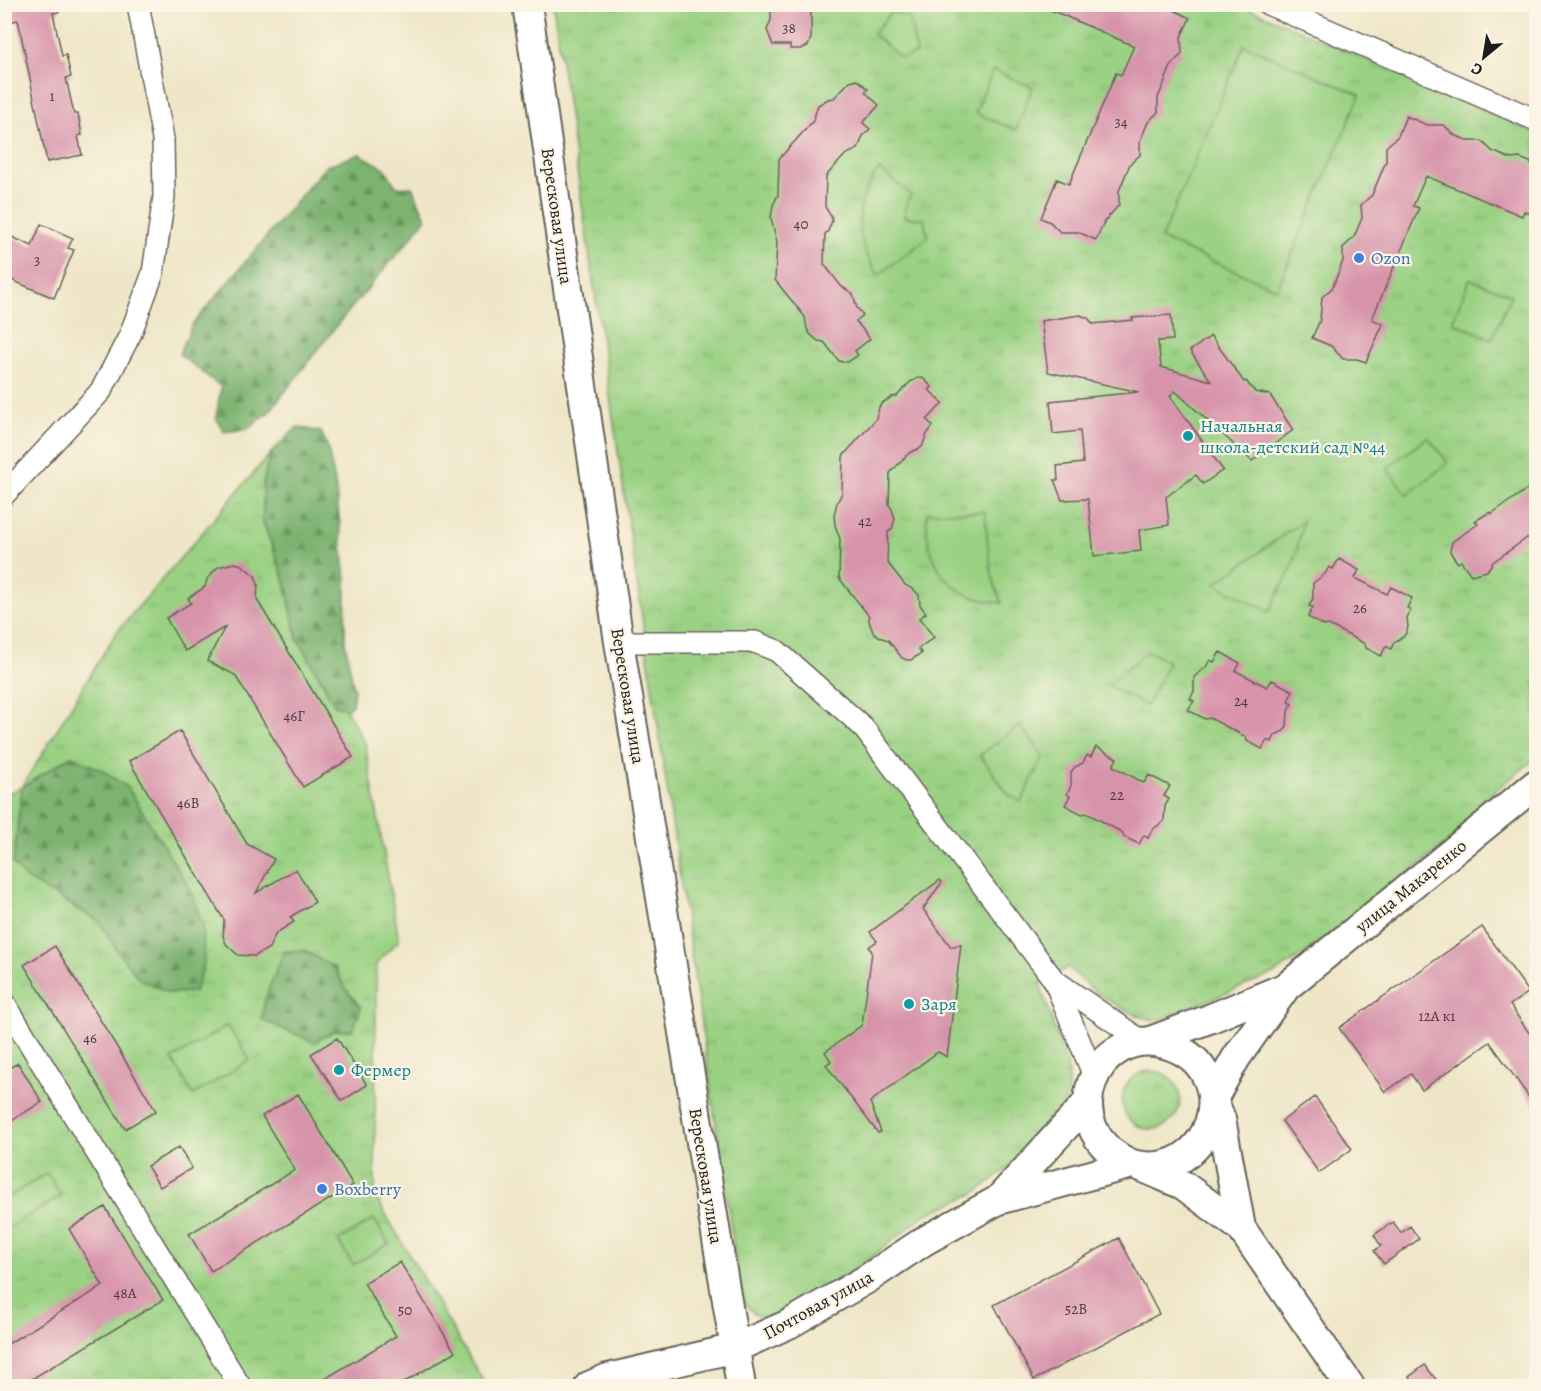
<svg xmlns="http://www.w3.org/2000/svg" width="1541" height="1391" font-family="Alegreya,serif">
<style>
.grass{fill:url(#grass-tufts);stroke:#5b7650;stroke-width:1.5}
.forest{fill:url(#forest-firs);stroke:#4c6846;stroke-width:1.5}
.park{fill:#9ad183;stroke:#5b7650;stroke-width:1.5}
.building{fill:#d793aa}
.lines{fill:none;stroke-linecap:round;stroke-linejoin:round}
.street-casing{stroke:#666358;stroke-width:24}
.secondary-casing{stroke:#666358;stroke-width:32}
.street{stroke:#fff;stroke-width:21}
.secondary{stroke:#fff;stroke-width:28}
.shop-dot{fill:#3f7fe0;stroke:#fcf5e5;stroke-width:2}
.culture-dot{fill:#0f9aa8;stroke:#fcf5e5;stroke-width:2}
.labels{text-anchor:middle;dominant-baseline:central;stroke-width:4.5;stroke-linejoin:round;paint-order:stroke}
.number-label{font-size:15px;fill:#4b3a40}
.street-label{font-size:18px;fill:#1c1c1c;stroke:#fcf5e5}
.shop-label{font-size:18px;fill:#366cbe;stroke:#fcf5e5;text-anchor:start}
.culture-label{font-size:18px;fill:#0d838f;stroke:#fcf5e5;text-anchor:start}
</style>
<defs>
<pattern id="grass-tufts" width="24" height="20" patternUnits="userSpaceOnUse" patternTransform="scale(1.5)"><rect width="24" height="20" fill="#9ad183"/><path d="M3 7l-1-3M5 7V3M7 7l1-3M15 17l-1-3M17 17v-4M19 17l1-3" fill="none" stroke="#84b371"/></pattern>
<pattern id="forest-firs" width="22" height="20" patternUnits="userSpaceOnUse" patternTransform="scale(1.5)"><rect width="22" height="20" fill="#7bb371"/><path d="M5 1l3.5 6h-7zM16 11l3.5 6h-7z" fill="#64915c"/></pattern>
</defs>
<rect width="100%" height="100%" fill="#fcf5e5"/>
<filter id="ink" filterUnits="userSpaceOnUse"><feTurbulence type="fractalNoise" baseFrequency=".0167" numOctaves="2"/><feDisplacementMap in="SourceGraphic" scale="12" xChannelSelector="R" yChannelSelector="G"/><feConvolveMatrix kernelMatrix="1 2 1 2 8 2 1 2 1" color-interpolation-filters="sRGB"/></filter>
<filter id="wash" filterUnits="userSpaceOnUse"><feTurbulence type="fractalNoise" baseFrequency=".008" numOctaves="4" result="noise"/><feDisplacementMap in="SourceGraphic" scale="24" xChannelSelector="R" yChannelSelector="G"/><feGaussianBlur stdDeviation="1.35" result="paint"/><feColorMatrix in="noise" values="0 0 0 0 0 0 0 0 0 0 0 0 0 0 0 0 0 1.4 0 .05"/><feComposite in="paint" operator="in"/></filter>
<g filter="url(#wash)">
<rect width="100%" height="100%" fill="#efe6c8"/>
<path class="grass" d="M553,5h688l295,128v625l-50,40 -17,28 -164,127 -31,21 -117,47 -24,-7 -36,-20 -29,-27 -28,17 28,84v27l-3,11 -36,46 -54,41 -52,23 -62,50 -77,48c-24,7 -31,3 -43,-17z
M270,454l-7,68 21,56 13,59 38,68 11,4 19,34 34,197 -23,24 -1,232 111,190h-481l-1,-591 18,-8 94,-154z
M1122 1100a29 29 0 1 1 58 0a29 29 0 1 1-58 0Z"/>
<path class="forest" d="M359,154l26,14 11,19h16l14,31 -15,20 -69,81 -72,92 -22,18 -24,3 -8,-15 5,-30 -42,-33 13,-29 134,-159z
M297,427l24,5 6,13 8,36 11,99 -1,61 9,49 -2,15 -6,4 -11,-4 -38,-68 -13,-59 -21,-56v-39l7,-29z
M71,756l33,15 24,17 64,104 11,35 1,37 -9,28 -26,1 -30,-14 -21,-27 -19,-31 -73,-42 -13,-15 9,-77z
M304,950l31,18 11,21 15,19 -8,22 -19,1 -20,11 -52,-22c1,-24 14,-46 21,-69z"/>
<path class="park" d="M891,12l18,6 8,35 -16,5 -28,-24z
M1244,45l116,50 -83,194 -116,-50z
M993,70l40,17 -17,43 -41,-17z
M879,169l32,26 -6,12 -1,10 20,2 4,19 -50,37c-25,-37 -25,-70 1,-106z
M1470,279l41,16 -19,44 -40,-17z
M1428,437l20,26 -41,32 -20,-27z
M927,512h58c3,31 3,63 17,91 -7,-1 -16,-2 -23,-4 -40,-12 -55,-49 -52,-87z
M1303,521l-9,42 -25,49 -54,-28z
M1148,651l21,11 -23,44 -38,-21z
M1020,726l20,26 4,3 -23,47 -13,-8 -28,-39z
M228,1025l22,35 -57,35 -21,-36z
M47,1173l14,23 -56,34v-31z
M374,1219l15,25 -36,21 -15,-24z"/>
<g id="blocks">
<path class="building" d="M4,4h54l1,8 -6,1 9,43 4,-1 5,22 -5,1 8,36h4l4,21 -4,1 4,19 -35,7 -29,-142 -14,3z
M771,4h40v34l-3,8 -8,3h-10v-4h-17l-6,-15 4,-10z
M1037,4h125l28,14 -9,19 1,17 -10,10 -14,34v14l-10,10 -8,19v14l-10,9 -11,27v14l-15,17 -8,18 -18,-8h-18l-10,-10 -9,-4 16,-39 12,5 47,-111 5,2 13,-29z
M854,80l5,1 9,8 -3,3 14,13 -16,18 7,6 -7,7 -5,13 -13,6 -19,21 -1,31 6,9 1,5 -4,10 -3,3 -1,30 17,22 12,8 4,14 6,7 -7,6 14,18 -15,12 3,4 -10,7h-5l-4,-1 -15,-19 -6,-1 -8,-7 -3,-5 -2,-12 -30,-37 2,-38 -6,-24 2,-13 5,-10 1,-36 34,-38 5,-16 10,-6 6,-1 16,-17z
M1406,116l21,9h17l10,10 15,6h13l10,10 19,8 9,-1 10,4 6,10v44l-12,-5 -2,5 -96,-40 -13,30 6,2 -47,111 11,5 -17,38 -9,-3h-14l-12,-13 -19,-8 8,-18 2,-23 10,-9 11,-27v-13l11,-11 8,-19 -1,-13 11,-10 14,-34v-14l12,-11z
M41,224l32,14 -5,10 6,2 -20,48 -47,-20 2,-5 -5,-3v-31l6,2 2,-4 20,9z
M1080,315l8,3 5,6 40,-4 -1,-2 39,-3 2,25 -15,1 3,26 50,14 -21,-30 21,-15 33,46 2,-1 9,11 15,3 23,35 -41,31 -77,-70 -5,5 53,74 -20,14 -7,-9 -30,22 3,28 -30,5 2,21 -47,5 -6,-57 -26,1 -8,-20h4l-1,-14 26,-3 -3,-32 -27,3 -3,-33 89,-9 -91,-20 -7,-51z
M918,378h5l9,9 -3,3 14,13 -16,17 6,6 -6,8 -5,13 -13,6 -19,20 -1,32 3,4 3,10 -3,10 -4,3 -1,30 18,23 8,4 6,6 1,10 6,8 -7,5 15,19 -16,12 4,4 -11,7h-4l-5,-2 -14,-18 -6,-2 -9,-6 -4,-11v-5l-30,-38 1,-39 -5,-14 -1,-10 3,-12 5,-10 1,-37 33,-37 3,-12 3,-4 10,-6 5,-1 13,-14z
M1536,483v54l-9,1 -34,24 -6,9 -16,4 -10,-14 -3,2 -6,-8 -2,-4 2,-9 26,-18 -3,-3 15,-9 1,2z
M1339,559l20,11 -4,8 32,16 4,-7 21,11 -5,10 4,2 -4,8 1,9 -2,6 -3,4 -9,5 -3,7 -5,-3 -5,10 -15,-8 -1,-4 -36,-19 -5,1 -16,-9 5,-10 -4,-1 4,-8v-15l12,-9 4,-7 4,2z
M234,563l8,2 13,11 3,8 -1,16 96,157 -50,30 -68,-112 -28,-14 18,-34 -40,24 -19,-33 25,-15 -3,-5 17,-11 2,-8 11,-12z
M1220,652l20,11 -4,8 31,16 5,-7 21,11 -5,10 4,3 -4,7 -1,15 -3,5 -9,4 -3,7 -5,-2 -5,9 -15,-8 -1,-4 -36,-19 -5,1 -17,-9 6,-9 -4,-2 4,-8v-14l12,-10 4,-7 4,2z
M180,731l67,113 27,15 -18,34 40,-24 19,33 -25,15 4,5 -18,11 -7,15 -14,8 -17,-1 -12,-11 -3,-8 1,-16 -95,-159z
M1096,747l21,11 -4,8 31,17 5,-8 21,11 -6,10 5,3 -4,7 -1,15 -12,9 -4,8 -4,-3 -5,9 -15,-7 -1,-4 -36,-20 -5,1 -17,-9 5,-9 -3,-2 4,-8v-14l4,-5 8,-4 4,-8 4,2z
M940,880l2,2 -19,27 28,38 10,-3 -14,113 -9,-5 -68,50 11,30 -3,1 -52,-68 5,-4 -6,-9 37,-27 10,-73 -3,-5 8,-6 -7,-9z
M1482,927l47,65 -19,13 26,38v64l-46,-65 -68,48 -11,-16 -26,18 -46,-64z
M55,946l101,165 -31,18 -101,-164z
M337,1038l30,47 -25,16 -31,-47z
M18,1063l24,39 -38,23v-54z
M298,1094l55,91 -142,86 -22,-37 106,-64 -33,-54z
M1315,1097l37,52 -33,24 -37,-52z
M179,1147l13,21 -32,19 -13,-21z
M105,1207l58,93 -143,86h-16v-40l99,-60 -34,-57z
M1393,1222l8,11 9,-7 9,13 -35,25 -10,-13 7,-5 -7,-11z
M1119,1238l40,76 -125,66 -40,-75z
M400,1262l55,90 -57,34h-85l83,-50 -32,-53z
M1425,1365l16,21h-25l-7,-9z"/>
</g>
</g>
<g filter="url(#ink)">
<use href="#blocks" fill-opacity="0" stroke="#666358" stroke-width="1.5"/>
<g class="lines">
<g class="street-casing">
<path id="street" d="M1268,4l268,116
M4,495l97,-104 29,-56 23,-62 11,-76 -1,-58 -25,-135
M619,642h136l22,9 85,75 192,254 89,62
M1054,980l40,96
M4,1002l236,384"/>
</g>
<g class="secondary-casing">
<path id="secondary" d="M527,4l92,638 122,744
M1150,1041l59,-22 77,-32
M1141,1167l42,18 58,43
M998,1200l90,-98
M589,1386l19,-8 127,-30 54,-24 78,-45 57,-38 74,-41 134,-36c81,20 114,-94 36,-119 -73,-24 -118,85 -36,119
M1350,1386l-109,-158 -20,-109 -8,-20 23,-41 50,-71 250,-203"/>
</g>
<use href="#street" class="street"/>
<use href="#secondary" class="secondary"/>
</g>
</g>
<g class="shop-dot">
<circle cx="1359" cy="258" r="6"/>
<circle cx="322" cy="1189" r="6"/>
</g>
<g class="culture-dot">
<circle cx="1188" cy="436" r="6"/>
<circle cx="909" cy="1004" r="6"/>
<circle cx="339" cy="1070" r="6"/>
</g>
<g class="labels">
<g class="number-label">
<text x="789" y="28">38</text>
<text x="52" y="96">1</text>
<text x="1121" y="122">34</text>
<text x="801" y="224">40</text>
<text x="37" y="260">3</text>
<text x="865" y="521">42</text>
<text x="1360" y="608">26</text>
<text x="1241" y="701">24</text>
<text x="294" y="716">46Г</text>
<text x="1117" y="795">22</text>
<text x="188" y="803">46В</text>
<text x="1437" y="1016">12А к1</text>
<text x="90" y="1038">46</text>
<text x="125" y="1293">48А</text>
<text x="1076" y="1309">52В</text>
<text x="405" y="1310">50</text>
</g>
<g class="street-label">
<text transform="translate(557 216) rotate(82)">Вересковая улица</text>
<text transform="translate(628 696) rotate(81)">Вересковая улица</text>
<text transform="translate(1411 886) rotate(-39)">улица Макаренко</text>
<text transform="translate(706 1176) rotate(81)">Вересковая улица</text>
<text transform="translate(818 1305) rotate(-29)">Почтовая улица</text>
</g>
<g class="shop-label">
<text x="1371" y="258">Ozon</text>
<text x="334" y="1189">Boxberry</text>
</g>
<g class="culture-label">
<text x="1200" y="426">Начальная<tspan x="1200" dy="21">школа-детский сад №44</tspan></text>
<text x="921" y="1004">Заря</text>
<text x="351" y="1070">Фермер</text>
</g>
</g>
<rect width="1541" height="1391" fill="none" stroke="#fcf5e5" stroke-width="24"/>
<g transform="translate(1484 57) rotate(210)" stroke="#fcf5e5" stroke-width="4.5" paint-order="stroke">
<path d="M0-4.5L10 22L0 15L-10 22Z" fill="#1c1c1c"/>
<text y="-9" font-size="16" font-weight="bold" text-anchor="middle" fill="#1c1c1c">С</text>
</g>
</svg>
